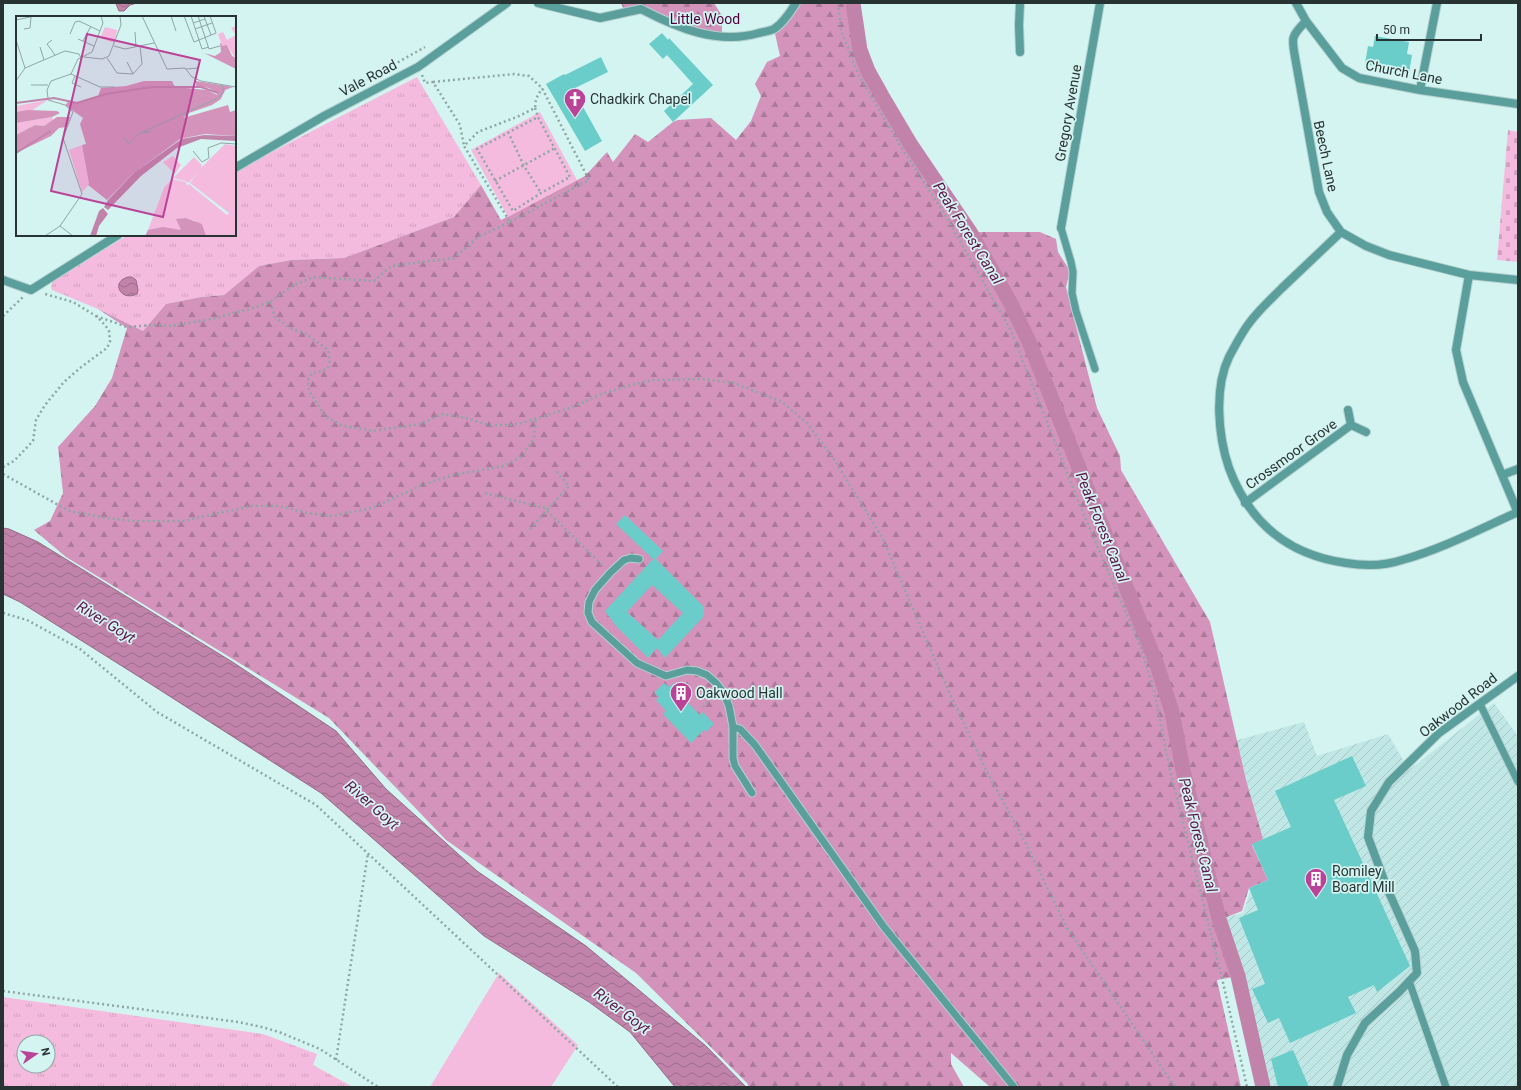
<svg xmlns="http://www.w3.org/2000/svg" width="1521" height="1090" font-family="Roboto,sans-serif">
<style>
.industrial{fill:url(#industrial-furrows)}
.grass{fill:url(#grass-tufts);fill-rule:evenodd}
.forest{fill:url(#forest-firs)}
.cemetery{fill:url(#cemetery-stones)}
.green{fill:#f5bbde}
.water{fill:url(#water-waves);stroke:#946b87}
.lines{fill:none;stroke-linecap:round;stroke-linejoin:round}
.canal{stroke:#c283ab;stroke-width:15}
.building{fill:#6acdc9;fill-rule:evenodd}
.service-casing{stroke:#b5d1d0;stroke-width:9}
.minor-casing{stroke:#b5d1d0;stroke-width:10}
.path{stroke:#8ea6a5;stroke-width:2.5;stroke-dasharray:2 3;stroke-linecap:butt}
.service{stroke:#5b9f9c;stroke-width:7}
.minor{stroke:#5b9f9c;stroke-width:8}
.labels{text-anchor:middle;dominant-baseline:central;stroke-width:3.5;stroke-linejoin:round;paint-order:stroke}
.park-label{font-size:14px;fill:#4e003b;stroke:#d4f4f2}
.street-label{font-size:14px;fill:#273333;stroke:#d4f4f2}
.poi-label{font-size:14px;fill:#273333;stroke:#d4f4f2;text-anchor:start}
.water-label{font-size:15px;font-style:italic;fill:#5e1349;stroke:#d4f4f2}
.inset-river{fill:none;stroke:#c283ab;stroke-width:2}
.inset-road{fill:none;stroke:#8fa7a6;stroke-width:1}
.view{fill:#bb4397;fill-opacity:0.15;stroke:#bb4397;stroke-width:2}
.inset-edge{fill:none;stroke:#273333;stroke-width:2}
</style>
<defs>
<pattern id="industrial-furrows" width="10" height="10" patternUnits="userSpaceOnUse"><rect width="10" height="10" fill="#c0e7e5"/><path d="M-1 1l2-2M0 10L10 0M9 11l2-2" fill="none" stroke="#a5c7c5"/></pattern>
<pattern id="grass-tufts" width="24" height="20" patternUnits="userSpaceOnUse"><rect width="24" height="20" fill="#f5bbde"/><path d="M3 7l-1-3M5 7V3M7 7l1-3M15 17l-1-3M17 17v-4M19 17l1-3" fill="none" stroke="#d2a1bf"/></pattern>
<pattern id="forest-firs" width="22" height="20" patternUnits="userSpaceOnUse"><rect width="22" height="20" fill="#d393bb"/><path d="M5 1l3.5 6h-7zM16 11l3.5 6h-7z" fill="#ab7999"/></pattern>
<pattern id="cemetery-stones" width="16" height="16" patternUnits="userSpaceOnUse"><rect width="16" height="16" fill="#f5bbde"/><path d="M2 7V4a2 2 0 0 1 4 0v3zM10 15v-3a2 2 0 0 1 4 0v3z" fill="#d2a1bf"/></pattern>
<pattern id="water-waves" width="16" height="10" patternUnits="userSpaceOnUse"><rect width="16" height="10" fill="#c283ab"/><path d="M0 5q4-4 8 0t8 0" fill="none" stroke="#9e6c8c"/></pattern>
</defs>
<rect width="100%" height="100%" fill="#d4f4f2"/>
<path class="industrial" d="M1494,703l24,33v351h-252l-28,-122 -19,-46 24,-6 8,-24 20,-8 -7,-36 -34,-103 74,-20 13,34 71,-22 21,36z"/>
<path class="grass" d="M417,77l64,108 -27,32 -110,41 -53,2 -32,6 -35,29 -23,2 -35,7 -23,27 -45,-22 -46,-19 -1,-3 2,-6 75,-46h107v-63l75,-40z
M3,997l260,37 54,20 -4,11 40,22h-350zM24,1042h24v24h-24z"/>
<path class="forest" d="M621,3h93l8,13v21l-31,-6 -50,-22 -16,3z
M796,3h57l7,47 8,21 14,25 29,49 59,87h70l16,7 2,13 12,19 -4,16 31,121 23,48 1,14 89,152 36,158 17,59 -11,6 16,35 -19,8 -7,23 -23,9 19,56 -21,4 24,107h-251l-39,-34v11l13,23h-215l-2,-4 -111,-110 -190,-133 -117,-122 -263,-161 -32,-27 16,-9 13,-28 -5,-46 37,-41 17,-28 15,-50 -29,-19 45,22 23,-27 35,-7 23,-2 35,-29 32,-6 53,-2 110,-41 27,-32 20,35 84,-44 22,-24 6,10 22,-28 13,8 25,-20 5,-2 33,-2 25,22 15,-19 10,-25 -6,-12 12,-22 13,-6 -6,-27z"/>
<path class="cemetery" d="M1508,130l10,2v130l-21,-2z"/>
<path class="green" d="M540,112l37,68 -69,37 -37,-67z
M499,973l79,72 -27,42h-121z"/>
<path class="water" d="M117,3h20l-7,2 -6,6h-5l-3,-7z
M128,277h4l4,3 2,10 -1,4c-16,8 -27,-12 -9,-17z
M3,528l6,1 29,13 196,121 102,68 50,58 91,82 109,75 120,100 40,41h-71l-45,-55 -41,-30 -105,-66 -163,-143 -172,-110 -129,-81 -17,-8z"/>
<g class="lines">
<path class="canal" d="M853,3l7,47 8,21 14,25 29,49 59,87 40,70 20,42 127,321 15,47 11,58 36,149 19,57 25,111"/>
</g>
<path class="building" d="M662,33l6,7 1,-2 44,47 -40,37 -9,-11 29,-27 -26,-29 -4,4 -14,-15z
M1375,36l34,6 -2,12 5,1 -3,18 -44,-9 3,-18 5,1z
M601,57l7,15 -35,17 29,52 -17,10 -39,-67 18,-10 1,1z
M625,515l38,36 -7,8 48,48v9l-39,42 -8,-10 -9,10 -32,-32 -11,-15 48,-52 -37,-35zM652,585l31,28 -25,27 -31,-28z
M664,683l5,4 3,-3 4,4 2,-2 8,8 -3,4 17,17 3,-3 11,12 -8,8 -2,-2 -13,13 -28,-29 3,-3 -10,-11 3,-3 -5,-4z
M1352,756l14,30 -32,14 76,166 -33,26 -3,-7 -26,12 8,16 -66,30 -11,-25 -11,5 -16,-34 13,-5 -26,-66 19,-8 -9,-22 19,-8 -16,-36 39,-17 -16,-36z
M1293,1050l16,37h-31l-7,-28z"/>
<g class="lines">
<g class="service-casing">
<path id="service" d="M1061,228l10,34 2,10 -1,21 4,18 19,58
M639,559l-8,-1 -7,2 -14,13 -15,17 -6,12 -1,11 4,9 45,41 29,13 21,-6 10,1 10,4 9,8 7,9 6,14 4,21v31l2,8 17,27
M1480,704l38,78
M733,727l7,2 15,16 129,182 130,160
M1409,981l37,106"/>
</g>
<g class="minor-casing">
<path id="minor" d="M538,3l62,15 41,-9c36,19 77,36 118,24 4,-1 11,-2 15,-4 8,-5 17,-18 22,-26
M1020,3l-1,22 1,27
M1296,3l10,18 36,47 17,10 61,12 98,14
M1306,21c-14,15 -15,15 -11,36l24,135 8,20 14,20 25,14 23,9 80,20 49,5
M1420,90l17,-87
M235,168l89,-52 94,-49 89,-64
M1061,228l39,-225
M1341,232c-19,18 -39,37 -59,56 -11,11 -23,22 -32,34 -8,10 -15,24 -21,35 -15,31 -11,79 0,111 20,54 59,87 117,95 18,3 38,3 56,-3 40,-11 78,-31 116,-48
M1469,275l-13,75 7,32 55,131
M3,280l28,10 87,-55
M1348,410l3,15 15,7
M1502,475l16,-6
M1245,503l106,-78
M1337,1087l10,-32 18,-32 34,-31 18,-19 -2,-22 -28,-63 -19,-51 3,-26 18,-29 50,-49 79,-57"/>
</g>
<path class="path" d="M838,3l3,27 17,44 42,71 44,68 67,118 70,177 60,140 13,42 15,76 53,212 25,109
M422,75l3,8 8,-1 27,43 4,21
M363,82l62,-35
M433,82l81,-8 15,2 13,12 47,92 -79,42
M535,108l3,9 32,60 -29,16 -28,18 -36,-62 61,-32
M508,132l16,34 17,27
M495,181l60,-33
M270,302l5,15 15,11 16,6 22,16 2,9 -2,9 -9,4 -7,1 -4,7 1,11 16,25 15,9 32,6 49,-7 21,-10 24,4 23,7h21l12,-2 51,-16 26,-12 25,-8 29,-7 50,-1 31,4 48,19 25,21 28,38 47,76 67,155 37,78 38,70 43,88 108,159
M3,316l20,-19
M96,316l31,11 26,-2 18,1 41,-7 44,-12 14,-5 22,-16 21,-9 61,4 17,-15 63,-8 24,-21 32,-15 -46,-76 14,-14 41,-16 16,-8 1,-9 6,-11
M3,467l11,-6 19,-20 3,-21 9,-15 19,-23 16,-14 27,-20 3,-6 -1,-11 -4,-6 -9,-9 -23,-14 -28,-8
M3,474l66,37 38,7 27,3h49l69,-15h27l28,7 25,3 40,-8 50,-23 31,-10 51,-9 18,-10 12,-18 2,-20
M485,493l64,16
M547,511l57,56
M530,529l39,-43 -13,-15
M3,613l24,7 53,29 77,63 159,93 302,282
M703,707l10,-11
M3,991l235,31 24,5 17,5 41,17 58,38
M336,1060l32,-207"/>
<use href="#service" class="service"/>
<use href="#minor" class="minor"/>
</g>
<defs>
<g id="church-pin" transform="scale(1.15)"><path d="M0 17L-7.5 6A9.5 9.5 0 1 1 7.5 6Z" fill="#bb4397" stroke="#d4f4f2"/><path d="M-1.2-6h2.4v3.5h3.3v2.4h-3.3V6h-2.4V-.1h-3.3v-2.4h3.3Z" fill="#fff"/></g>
<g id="building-pin" transform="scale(1.15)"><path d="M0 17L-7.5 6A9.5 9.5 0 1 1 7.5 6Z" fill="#bb4397" stroke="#d4f4f2"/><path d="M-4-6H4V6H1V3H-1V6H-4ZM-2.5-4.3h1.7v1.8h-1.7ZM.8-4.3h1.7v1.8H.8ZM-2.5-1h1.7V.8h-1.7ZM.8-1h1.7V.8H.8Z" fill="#fff"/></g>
</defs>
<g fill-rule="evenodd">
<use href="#church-pin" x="575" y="99"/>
<use href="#building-pin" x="681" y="693"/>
<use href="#building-pin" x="1316" y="879"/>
</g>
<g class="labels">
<g class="park-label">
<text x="705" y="19">Little Wood</text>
</g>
<g class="street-label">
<text transform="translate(1404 72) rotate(11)">Church Lane</text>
<text transform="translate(368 78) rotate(-28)">Vale Road</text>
<text transform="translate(1068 113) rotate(-80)">Gregory Avenue</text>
<text transform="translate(1326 156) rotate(78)">Beech Lane</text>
<text transform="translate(1291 454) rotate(-36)">Crossmoor Grove</text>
<text transform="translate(1458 705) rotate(-38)">Oakwood Road</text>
</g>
<g class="poi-label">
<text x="590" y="99">Chadkirk Chapel</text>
<text x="696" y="693">Oakwood Hall</text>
<text x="1332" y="871">Romiley<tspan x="1332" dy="16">Board Mill</tspan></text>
</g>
<g class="water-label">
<text transform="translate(968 233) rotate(58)">Peak Forest Canal</text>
<text transform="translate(1102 527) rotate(68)">Peak Forest Canal</text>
<text transform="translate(106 622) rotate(32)">River Goyt</text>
<text transform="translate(372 805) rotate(41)">River Goyt</text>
<text transform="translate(1198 835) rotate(76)">Peak Forest Canal</text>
<text transform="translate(622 1011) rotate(37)">River Goyt</text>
</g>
</g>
<g transform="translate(16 16)">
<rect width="220" height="220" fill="#d4f4f2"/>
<path d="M32,84l-17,11 -15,1v-6zM36,101l1,3 -9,6 -9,-1 -19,10v-12zM209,128l11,2v90h-30l-11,-15 -9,-3 -9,2 4,10h-33l16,-42 8,-9 14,3 1,4 2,-2 38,31 2,-2 -39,-30 9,-13 -10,13 -4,-2 -12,-3 21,-21 8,8 -1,3zM66,129l7,39 -7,8 -13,-42z" fill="#f5bbde"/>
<path d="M204,27l7,2 5,11 4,2v11l-32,-16 11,3 6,-4zM128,65h28l3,6 32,3 10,5 1,-2 -9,-5 -13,-2v-5l37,6 -8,3 -4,9 -9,6 -23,8 -6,5 45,-13 2,7 6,-2v26l-31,-2 -25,5 -47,35 -26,26 -19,-15 -3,3 4,-4 -7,-39 4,-1 -6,-20 3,-6 -18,-13 3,-3 11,1 19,-7 3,-8 25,-2zM12,94l29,1 3,2 -8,4 -36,6v-11zM41,101h13l-3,10 -8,1 -8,8 -35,17v-18l19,-10 9,1zM170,202l16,6 4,12h-61l3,-6 15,-3 18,3 -5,-11z" fill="#d393bb"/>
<path d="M89,11l12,3 -3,13 -14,-5z" fill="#f5bbde"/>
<path d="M220,10v32h-1l-8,-13 -5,1 -4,-12 5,-2 4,8 9,-5 -5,-7zM157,140l8,9 -6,9 -12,-12z" fill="#f5bbde"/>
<path d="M188,119l32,1v5l-35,-2 -24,9 -36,28 -33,34 -4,-3 4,-7 26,-27 42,-30 6,-4zM87,192l5,6 -9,12 -3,10h-6l9,-25z" fill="#c283ab"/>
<path class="inset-river" d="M0,87l38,-5 23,5 29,-9 46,-7h49l17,6M0,137l35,-22"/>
<path class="inset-road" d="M126,0l25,53 18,-1 7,9 9,4 35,6M155,0l5,15M168,0l10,26 22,-9 -6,-17M175,0l11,33 7,-2M182,0l11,33 11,-3M189,3l6,16M0,4l19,-4M177,7l12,-4 -1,-3M8,13l6,-1 1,-11M179,13l17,-6M119,16l1,15M54,18l5,-12 4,-1 21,10M62,23l16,7M0,24l9,28M36,24l-5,4 8,11M67,25l8,-15M98,30l11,3 29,-6M24,31l4,13M68,41l18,2 7,-3 12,-31 -1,-9M91,42l10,15 16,1 9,-10 -2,-18M111,46l6,12M170,53l12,-1M55,58l29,13h15M59,60l-3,7 9,4M0,65l9,-13 40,-17 14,3 2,4M15,69h17M32,82l-1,-8 4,-9 20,-7 7,-15 14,-7 11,-29 -2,-7M127,116l73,-33 8,-7 -2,-7M108,122l5,6 10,-11 12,-1M192,132l13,-5 15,1M177,135l9,11 7,-4 -1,-10M44,210l13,10M29,220l15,-10 22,-32 -19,-56 10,-26 -8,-7 -17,-5"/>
<path class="view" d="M71,18l113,26 -37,157 -112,-26z"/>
<rect width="220" height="220" class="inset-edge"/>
</g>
<rect width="1521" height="1090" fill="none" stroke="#273333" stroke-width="8"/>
<g transform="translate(36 1054) rotate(77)"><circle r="19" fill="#d4f4f2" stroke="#8fa7a6"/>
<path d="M0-3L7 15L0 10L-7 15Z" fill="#bb4397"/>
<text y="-6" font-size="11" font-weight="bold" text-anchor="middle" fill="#273333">N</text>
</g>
<path d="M1377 34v6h104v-6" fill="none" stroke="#273333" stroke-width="2"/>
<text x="1383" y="34" font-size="12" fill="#273333" stroke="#d4f4f2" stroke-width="3" paint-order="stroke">50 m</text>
</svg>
